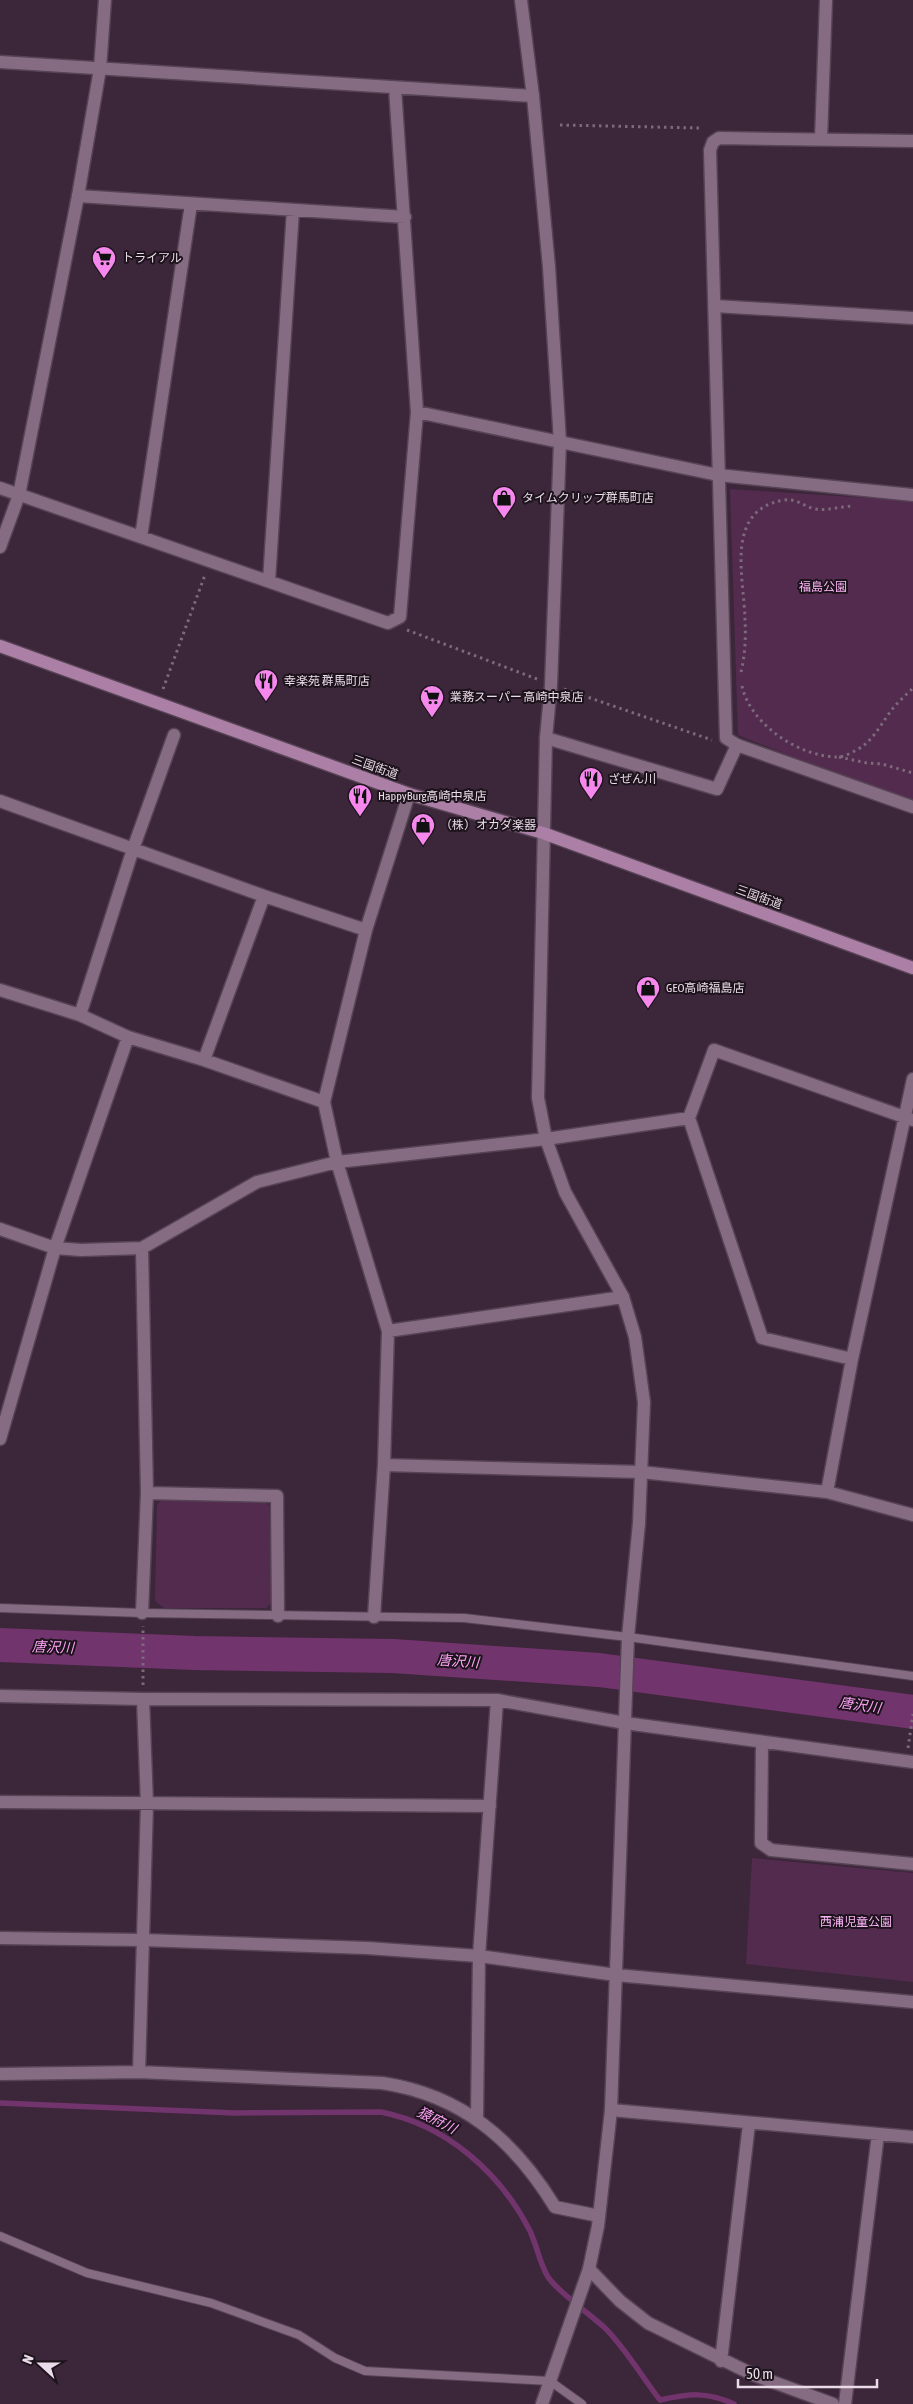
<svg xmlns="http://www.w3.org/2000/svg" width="913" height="2404" font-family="'Asap Condensed','Noto Sans JP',sans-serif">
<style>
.green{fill:#532b4f}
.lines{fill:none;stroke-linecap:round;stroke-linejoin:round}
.stream{stroke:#72346d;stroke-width:5.5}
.river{stroke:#72346d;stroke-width:34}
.service-casing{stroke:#564354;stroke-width:10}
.minor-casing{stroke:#564354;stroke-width:15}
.tertiary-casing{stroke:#564354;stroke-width:15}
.primary-casing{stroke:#564354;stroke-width:15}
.path{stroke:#7c697a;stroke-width:3;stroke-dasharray:2.5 4;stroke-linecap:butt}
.service{stroke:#866c83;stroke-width:8}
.minor{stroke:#866c83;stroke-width:12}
.tertiary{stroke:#866c83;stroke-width:12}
.primary{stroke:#ab7fa6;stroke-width:12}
.labels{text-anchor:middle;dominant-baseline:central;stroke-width:4;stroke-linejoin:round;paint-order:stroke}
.poi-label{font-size:12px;fill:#e9dbe7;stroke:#1d131c;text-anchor:start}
.park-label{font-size:12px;fill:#fbb3f4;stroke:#1d131c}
.street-label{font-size:12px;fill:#e9dbe7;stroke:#1d131c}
.water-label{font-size:14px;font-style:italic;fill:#fda3f4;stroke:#1d131c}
</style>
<rect width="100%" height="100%" fill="#3c263a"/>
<path class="green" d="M730,489l183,12v304l-175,-70z
M161,1500l103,1 5,5 3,96 -6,6h-102l-9,-7 2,-96z
M752,1858l161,15v109l-167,-18z"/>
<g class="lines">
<path class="stream" d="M0,2103l235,10 146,-1c65,13 119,60 149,119 7,15 10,33 18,46 9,14 43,38 57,51 21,21 37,49 55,72 29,-6 46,-9 74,4"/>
<path class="river" d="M0,1645l194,8 199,3 206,14 314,42"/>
<g class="service-casing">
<path id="service" d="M0,1608l142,5 322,5 164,19 285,39
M0,2236l87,37 124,30 88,32 36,23 30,13 185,10 32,23"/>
</g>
<g class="minor-casing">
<path id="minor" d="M0,62l533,34
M78,196l327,21
M715,306l198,12
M417,412l301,63 195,20
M0,488l388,135 12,-6 17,-205 -22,-324
M141,537l50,-333
M269,581l24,-371
M546,738l171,51 20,-44
M0,801l264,95 102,34
M0,990l80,25 48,22 76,23 120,42
M80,1015l53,-166 41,-114
M204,1060l60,-164
M0,1229l55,19 26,2 61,-2 115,-66 80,-20 209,-23 143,-21
M142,1248l5,245 -5,120
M388,1331l235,-34
M852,1359l-90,-21 -73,-220 25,-68 199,70
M0,1439l55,-191 73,-211
M384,1465l257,7 186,20 86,23
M827,1492l25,-133 61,-280
M147,1493l130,3 1,120
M374,1617l10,-152 4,-134 -51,-169 -13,-60 42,-172 43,-136
M0,1696l143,3 354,1 128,23 288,39
M762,1742l-1,101 10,7 142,14
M0,1802l490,4
M139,2072l8,-268 -4,-105
M0,2074l139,-2 243,11c80,12 132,57 173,124l44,9
M611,2110l302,27
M477,2119l2,-163 18,-256
M589,2269l31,32 28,22 106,52 79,29
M721,2361l28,-237
M845,2404l33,-270"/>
</g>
<g class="tertiary-casing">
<path id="tertiary" d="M521,0l12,96 16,171 11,175 -9,243 -5,53 -8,360 8,41 19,53 58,105 12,40 9,65 -5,121 -11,114 -17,473 -13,116 -9,43 -47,135
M821,139l5,-139
M913,141l-194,-3 -6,4 -3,8 16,588 11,7 176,62
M0,547l19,-52 59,-299 22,-127 5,-69
M0,1938l143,2 224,8 112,8 137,19 297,27"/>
</g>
<g class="primary-casing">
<path id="primary" d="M0,646l409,148 134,39 370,135"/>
</g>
<path class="path" d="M560,125l140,3
M407,630l130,49
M741,672c4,-17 5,-34 4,-53 -1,-42 -21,-109 39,-119 13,-2 20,7 32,9 12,2 26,-3 38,-3
M742,686c8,38 57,71 96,71 7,0 19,-7 25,-11 13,-10 21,-27 31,-39 6,-7 13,-13 19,-19
M163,689l42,-114
M564,689l148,51
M839,757l28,6 15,1 31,9
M143,1685v-59
M908,1748l5,-34"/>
<use href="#service" class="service"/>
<use href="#minor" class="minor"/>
<use href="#tertiary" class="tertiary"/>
<use href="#primary" class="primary"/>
</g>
<defs>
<g id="supermarket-pin" transform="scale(1.25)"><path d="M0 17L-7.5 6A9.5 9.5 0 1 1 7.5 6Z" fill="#f688ed" stroke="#1d131c"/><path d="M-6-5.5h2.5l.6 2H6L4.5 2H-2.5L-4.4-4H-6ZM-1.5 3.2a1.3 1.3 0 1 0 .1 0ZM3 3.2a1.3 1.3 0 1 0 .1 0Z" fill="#111"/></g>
<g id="shop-pin" transform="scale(1.25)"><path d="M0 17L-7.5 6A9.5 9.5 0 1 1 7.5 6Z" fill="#f688ed" stroke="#1d131c"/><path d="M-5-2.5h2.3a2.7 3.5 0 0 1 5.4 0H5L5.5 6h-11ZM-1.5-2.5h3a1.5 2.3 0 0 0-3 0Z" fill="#111"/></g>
<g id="restaurant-pin" transform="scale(1.25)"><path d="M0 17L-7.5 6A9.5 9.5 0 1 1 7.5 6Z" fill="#f688ed" stroke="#1d131c"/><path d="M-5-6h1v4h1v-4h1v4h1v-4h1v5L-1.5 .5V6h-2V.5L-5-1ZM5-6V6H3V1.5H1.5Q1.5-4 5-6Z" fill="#111"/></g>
</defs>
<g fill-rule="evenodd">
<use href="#supermarket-pin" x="104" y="258"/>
<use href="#shop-pin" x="504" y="498"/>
<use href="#restaurant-pin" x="266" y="681"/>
<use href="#supermarket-pin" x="432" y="697"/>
<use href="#restaurant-pin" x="591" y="779"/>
<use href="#restaurant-pin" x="360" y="796"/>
<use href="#shop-pin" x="423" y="825"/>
<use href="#shop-pin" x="648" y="988"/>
</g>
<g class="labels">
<g class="poi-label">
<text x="122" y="258">トライアル</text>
<text x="522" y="498">タイムクリップ群馬町店</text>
<text x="284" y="681">幸楽苑 群馬町店</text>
<text x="450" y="697">業務スーパー 高崎中泉店</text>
<text x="608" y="779">ざぜん川</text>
<text x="378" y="796">HappyBurg高崎中泉店</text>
<text x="440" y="825">（株）オカダ楽器</text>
<text x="666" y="988">GEO高崎福島店</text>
</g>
<g class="park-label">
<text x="823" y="587">福島公園</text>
<text x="856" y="1922">西浦児童公園</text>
</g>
<g class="street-label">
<text transform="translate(375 767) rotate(20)">三国街道</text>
<text transform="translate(759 897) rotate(20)">三国街道</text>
</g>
<g class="water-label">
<text transform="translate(53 1647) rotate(2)">唐沢川</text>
<text transform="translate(458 1661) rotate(4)">唐沢川</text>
<text transform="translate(860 1705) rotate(8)">唐沢川</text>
<text transform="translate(437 2120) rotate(27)">猿府川</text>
</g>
</g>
<g transform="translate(40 2364) rotate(291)" stroke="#1d131c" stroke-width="4" paint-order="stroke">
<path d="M0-4L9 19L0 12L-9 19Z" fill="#e9dbe7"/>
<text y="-8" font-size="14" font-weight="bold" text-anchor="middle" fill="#e9dbe7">N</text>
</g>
<path d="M738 2379v8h139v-8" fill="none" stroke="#e9dbe7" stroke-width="2.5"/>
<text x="746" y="2379" font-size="15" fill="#e9dbe7" stroke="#1d131c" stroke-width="4" paint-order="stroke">50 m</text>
</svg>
